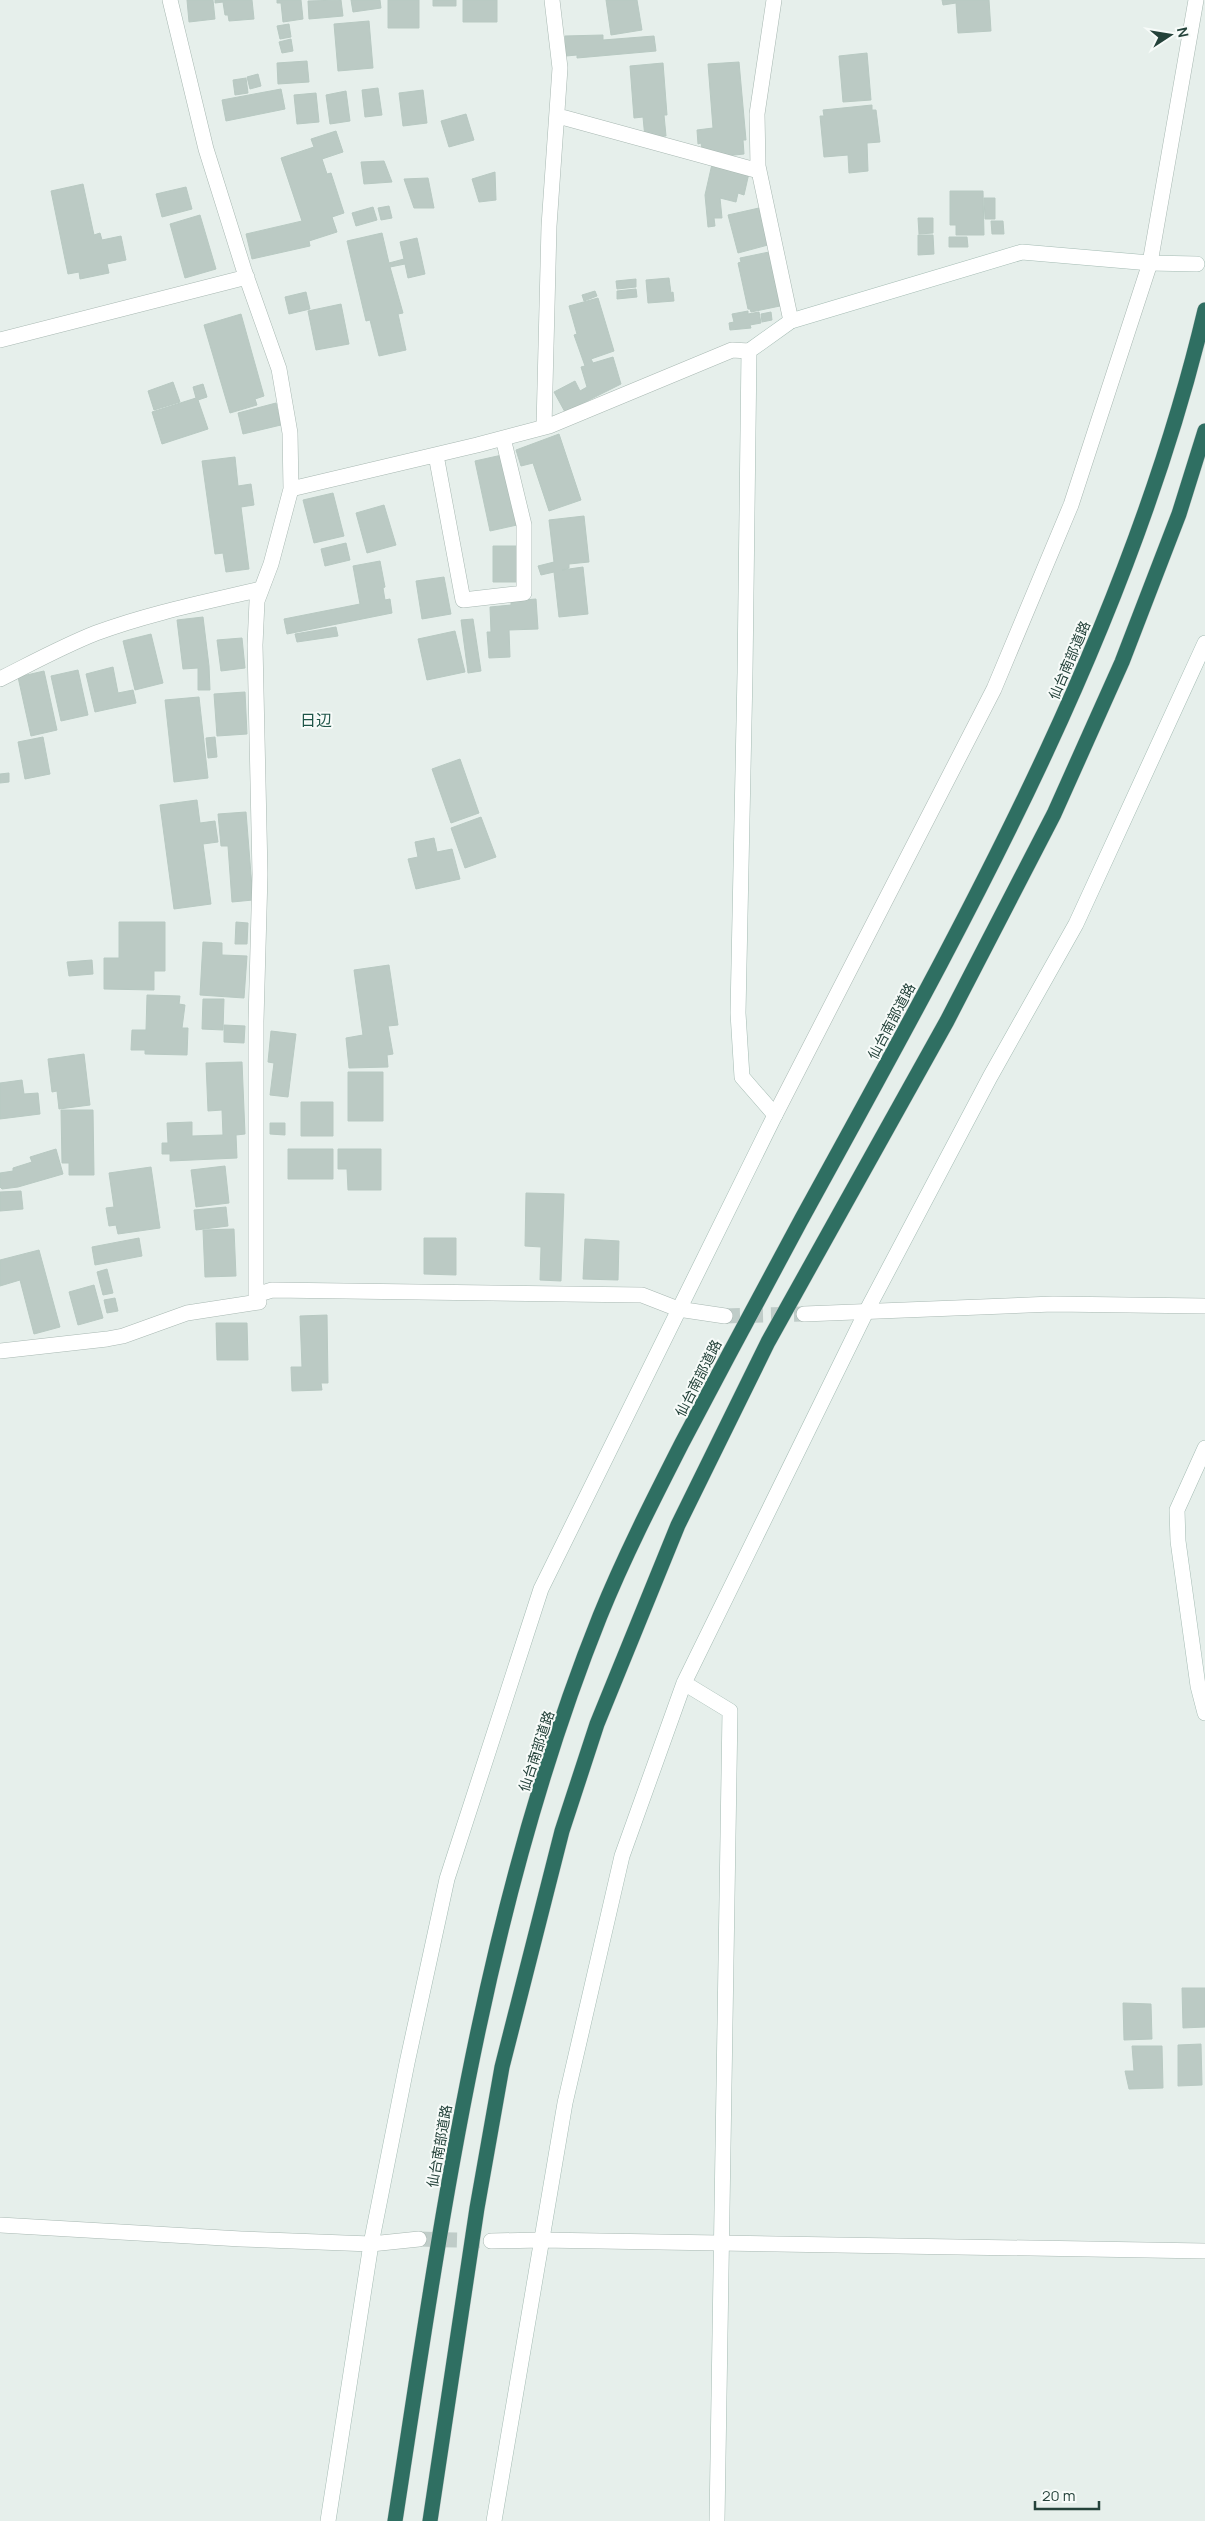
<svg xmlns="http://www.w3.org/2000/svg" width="1205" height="2521" font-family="Manrope,'Noto Sans JP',sans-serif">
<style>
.building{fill:#bbcac4;stroke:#b8c9c2}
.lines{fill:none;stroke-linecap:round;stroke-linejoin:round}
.street-tunnel{stroke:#bfccc8;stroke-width:15;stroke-dasharray:15 8;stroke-linecap:butt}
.street-casing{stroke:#a8b8b2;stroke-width:16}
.secondary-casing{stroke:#a4bbb3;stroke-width:16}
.highway-casing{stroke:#c2cac8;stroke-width:16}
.street{stroke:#fff;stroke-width:15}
.secondary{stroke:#fff;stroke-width:15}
.highway{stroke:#2f6f62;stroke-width:15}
.labels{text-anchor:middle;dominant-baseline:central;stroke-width:4;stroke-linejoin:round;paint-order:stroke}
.street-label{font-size:14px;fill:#24423a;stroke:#f7fbf9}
.quarter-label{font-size:16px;fill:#1f5548;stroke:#f7fbf9}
</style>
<rect width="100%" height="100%" fill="#e6efeb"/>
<path class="building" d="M187,0h26l2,19 -26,3z
M215,0h37l2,19 -25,2 -1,-6h-3l-2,-13 -8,1z
M277,0h24l2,19 -20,3 -2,-19h-4z
M341,0l2,16 -34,3 -1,-18z
M351,0h29l1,8 -28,4z
M388,0h31v28h-31z
M433,0h23v6h-23z
M463,0h34v22h-34z
M606,0h31l5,30 -31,5z
M942,0h47l2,31 -33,2 -2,-30 -13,2z
M369,21l4,47 -35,3 -4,-47z
M289,24l2,13 -11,2 -3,-13z
M603,35v5l51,-4 2,15 -79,7v-3l-11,1 -1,-20z
M291,39l2,12 -11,2 -3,-11z
M867,53l4,47 -28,2 -4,-46z
M307,61l2,21 -31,2 -1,-21z
M739,62l7,78h-3l1,14 -19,2 -23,-7 -1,-6 -3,1 -1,-14 16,-2 -5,-64z
M663,63l4,52h-3l2,21 -21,2 -2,-21 -9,1 -4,-52z
M258,74l3,12 -11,3 -3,-12z
M246,78l2,15 -13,2 -2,-15z
M378,88l4,27 -17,2 -3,-27z
M281,89l4,20 -59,12 -4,-21z
M423,90l4,33 -24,3 -4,-33z
M346,91l4,30 -20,3 -4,-29z
M316,93l3,29 -22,2 -3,-29z
M872,105v5h4l4,32 -13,1 1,28 -19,2 -1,-18 -24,2 -4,-41h4l-1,-6z
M466,114l8,26 -25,7 -8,-26z
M336,131l7,21 -21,7 5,15 4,-1 13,40 -12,4 5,15 -28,9 1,5 -58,13 -6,-25 56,-13 -21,-63 33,-11 -3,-8z
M384,161l8,21 -28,2 -3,-22z
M712,164l37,9 -5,22 -6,-2 -2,9 -16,-4 2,20h-8l1,8 -7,1 -3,-32z
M495,172l1,28 -17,2 -7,-23z
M428,178l6,30h-20l-10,-29z
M83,184l11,51 6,-2 2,7 19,-4 5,24 -19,4 2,9 -29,6 -1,-7 -11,2 -17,-83z
M186,187l6,22 -30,8 -6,-23z
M950,191h33l1,44h-28v-10h-6z
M984,198h11v21h-10z
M389,206l3,12 -11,2 -3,-12z
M373,207l4,13 -21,6 -4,-13z
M759,208l9,37 -30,8 -10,-38z
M200,215l16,54 -31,9 -15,-54z
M918,218h15v15l-14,1z
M991,221h12l1,13h-12z
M382,233l7,30 15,-4 -4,-17 17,-4 8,36 -17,4 -3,-14 -15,3 13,46 -5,1 8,36 -27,6 -9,-36 -4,1 -19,-80z
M918,235h15l1,19 -16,1z
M949,237h18l1,10h-19z
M769,252l11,54 -29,6 -1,-3h-2l-10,-46 3,-1 -1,-4z
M669,278l2,15 2,-1 1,9 -26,2 -2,-23z
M636,279v8l-19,2 -1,-8z
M636,289l1,8 -20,2v-8z
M595,291l2,5 -13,5 -2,-6z
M306,292l4,17 -21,5 -4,-17z
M598,298l16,53 -23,8 2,4 20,-6 8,27 -56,28 -11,-20 21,-11 5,10 7,-4 -6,-20 4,-1 -11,-31 3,-1 -8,-28z
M341,304l8,40 -33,6 -8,-39z
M748,311v3l11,-2 2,11 -11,2 1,3 -21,2 -1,-7 5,-1 -2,-8z
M771,312l1,8 -10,2 -1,-8z
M241,314l23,82 -9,3 2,6 -27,8 -26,-88z
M173,382l7,20 -26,8 -6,-19z
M203,384l4,13 -9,3 10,29 -46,15 -10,-32 44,-14 -3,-11z
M276,403l5,22 -38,9 -5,-21z
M559,434l22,66 -32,11 -16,-48 -12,3 -5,-16z
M502,455l15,70 -27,6 -15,-70z
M235,457l3,29 13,-2 3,21 -13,2 8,62 -23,3 -3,-19 -8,1 -13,-93z
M333,493l11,43 -30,7 -11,-43z
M384,505l12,40 -29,8 -11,-40z
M584,516l5,46 -20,2v4l-7,2 21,-3 5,47 -29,3 -5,-45 -13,3 -3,-9 16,-4 -5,-42z
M346,543l4,17 -25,6 -4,-17z
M493,546h26v36h-26z
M380,561l5,26 -2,1 2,12 5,-1 2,14 -105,21 -3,-15 76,-15 -7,-38z
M444,577l7,37 -29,5 -6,-38z
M536,599l2,30 -29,1 1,27 -21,1 -2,-26h4l-1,-25 21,-2v-4z
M203,617l6,49 1,24h-12v-22l-15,1 -6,-49z
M473,619l8,52 -13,2 -7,-53z
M336,627l2,9 -41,6 -2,-8z
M455,631l10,41 -38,8 -9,-41z
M151,634l12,49 -28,7 -12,-49z
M242,638l3,30 -24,3 -4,-31z
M113,667l5,26 15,-3 3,13 -41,9 -9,-38z
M78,670l10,45 -27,6 -10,-45z
M44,671l13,59 -26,6 -13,-59z
M245,692l2,42 -30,2 -3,-42z
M199,697l9,81 -34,4 -9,-82z
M43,737l7,37 -25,5 -7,-37z
M215,737l2,20 -9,1 -2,-20z
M460,759l19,54 -28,10 -19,-54z
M9,773v9l-9,1v-9z
M197,800l3,23 15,-2 3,21 -15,2 8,60 -37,5 -14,-104z
M246,812l7,88 -21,2 -4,-56h-7l-3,-32z
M481,817l15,40 -31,11 -14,-40z
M434,838l3,14 15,-3 8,30 -44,10 -8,-30 10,-2 -3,-15z
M119,922h46v49h-11v19l-50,-1v-31h15z
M236,922l12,1 -1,21h-12z
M203,942l19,1v12l25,1 -3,42 -44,-3z
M92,960l1,14 -24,2 -2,-14z
M389,965l9,60 -10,1 5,28 -6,1 1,12 -39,1 -3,-30 17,-3 -9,-65z
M147,995l33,1 -1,8 6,1 -3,23h6l-1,27 -42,-1v-4h-14l1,-20h14z
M203,999h21l-1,31 -21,-1z
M224,1025l21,1 -1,17 -20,-1z
M271,1031l25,3 -8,63 -18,-2 4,-32 -6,-1z
M84,1054l6,51 -31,4 -2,-18 -5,1 -4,-33z
M242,1062l3,72 -9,1 1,23 -67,3v-7h-8v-11h6l-1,-20 25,-1v14l31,-1 -1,-25 -14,1 -2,-48z
M348,1072h35v49h-35z
M22,1080l2,14 14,-1 2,21 -40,5v-36z
M301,1102h32v34h-32z
M61,1110h32l1,65h-25v-12h-7z
M270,1123h15v12l-15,-1z
M56,1149l7,25 -45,13 -16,2 -2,-2v-14l13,-2v-3l19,-6 -2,-5z
M288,1149h45v30h-45z
M338,1149h43v41h-33l-1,-21h-9z
M225,1166l4,37 -33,4 -5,-37z
M151,1167l9,61 -42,6 -2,-9 -7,1 -3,-18 8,-1 -5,-34z
M21,1191l2,18 -23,2v-19z
M526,1193l38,1 -3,87 -21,-1 1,-33 -16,-1z
M226,1207l2,19 -32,4 -2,-20z
M234,1229l2,47 -31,1 -2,-47z
M139,1238l3,18 -47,9 -3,-18z
M424,1238h32v37l-32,-1z
M585,1239l34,2 -1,39 -35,-1z
M39,1250l21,77 -26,7 -14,-54 -20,6v-26z
M107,1269l6,24 -10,2 -6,-23z
M94,1285l9,33 -25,7 -9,-33z
M115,1298l3,13 -11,2 -3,-13z
M327,1315l1,68h-7l1,7 -30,1 -1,-24h11l-2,-51z
M216,1323h31l1,37h-31z
M1182,1988h23v39l-22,1z
M1123,2003l28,1 1,35 -28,1z
M1201,2044l1,41 -24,1v-41z
M1132,2046h30l1,42 -34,1 -4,-18h9z"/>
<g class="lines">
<path class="street-tunnel" d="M725,1316l79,-2
M419,2239l72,2"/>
<g class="street-casing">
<path id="street" d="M170,0l36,149 38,121 35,99 11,64 1,56 -20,75 -14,37 -2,44 5,229 -4,147v274
M774,0l-17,114 1,52 33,155
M558,116l201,55
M0,340l247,-63
M544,427l5,-201 11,-158 -8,-68
M436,455l27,145 61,-7v-68l-21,-87
M291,489l186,-44 72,-19 183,-76 17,1
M0,679c32,-16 63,-33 96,-46 54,-20 110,-31 165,-44
M775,1115l219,-426 77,-184 79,-242 46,-263
M804,1314l249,-10 152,2
M0,1351l107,-12 16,-3 64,-23 72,-11 -3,-7 16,-5 370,5 36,14 47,7
M0,2225l241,14 130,5 48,-5
M491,2241l50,-1 664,11"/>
</g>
<g class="secondary-casing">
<path id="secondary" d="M1205,1448l-28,62 1,31 20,145 7,27
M684,1683l46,28 -13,810
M328,2521l43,-277 36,-181 40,-184 94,-290 234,-474 -33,-38 -4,-64 7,-340 4,-322 42,-30 231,-69 128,11 47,1
M494,2521l71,-418 57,-247 62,-173 182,-371 124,-235 86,-153 129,-281"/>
</g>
<g class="highway-casing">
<path id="highway" d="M395,2521c47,-306 89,-616 205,-905 24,-59 53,-116 82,-173 39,-74 78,-147 118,-221 160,-292 328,-586 405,-912
M430,2521l47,-313 25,-141 60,-236 35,-107 81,-199 90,-183 179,-321 107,-207 68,-152 57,-148 26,-83"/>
</g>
<use href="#street" class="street"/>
<use href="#secondary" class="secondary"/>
<use href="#highway" class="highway"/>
</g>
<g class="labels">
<g class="street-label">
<text transform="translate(1069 660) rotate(-67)">仙台南部道路</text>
<text transform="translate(891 1021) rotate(-62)">仙台南部道路</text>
<text transform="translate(698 1378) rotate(-63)">仙台南部道路</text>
<text transform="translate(536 1751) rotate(-72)">仙台南部道路</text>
<text transform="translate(439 2146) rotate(-80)">仙台南部道路</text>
</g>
<g class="quarter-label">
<text x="316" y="720">日辺</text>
</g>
</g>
<g transform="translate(1170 35) rotate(78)" stroke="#f7fbf9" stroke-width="4" paint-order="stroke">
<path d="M0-4L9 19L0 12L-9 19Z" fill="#24423a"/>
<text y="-8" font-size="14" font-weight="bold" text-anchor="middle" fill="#24423a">N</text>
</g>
<path d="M1035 2501v8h64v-8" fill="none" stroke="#24423a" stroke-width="2.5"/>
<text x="1042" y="2501" font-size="15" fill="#24423a" stroke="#f7fbf9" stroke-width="4" paint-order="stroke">20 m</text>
</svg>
